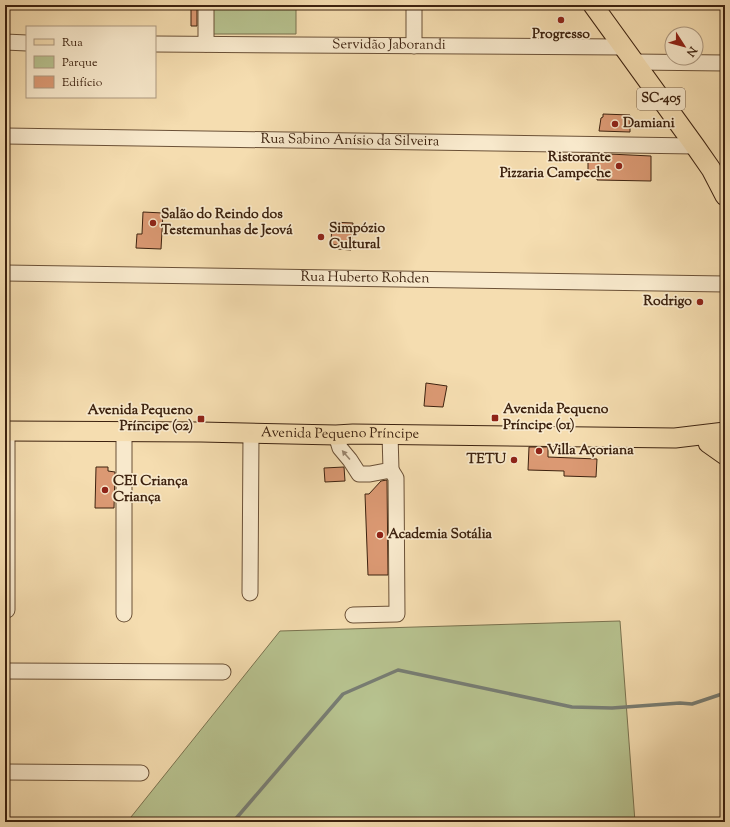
<svg xmlns="http://www.w3.org/2000/svg" width="730" height="827" font-family="'Sorts Mill Goudy',serif">
<style>
.green{fill:#b7c28f;stroke:#7a724f}
.lines{fill:none;stroke-linecap:round;stroke-linejoin:round}
.stream{stroke:#787d73;stroke-width:3.5}
.building{fill:#db9973;stroke:#3d220f}
.minor-casing{stroke:#6b5137;stroke-width:17}
.major-casing{stroke:#3d220f;stroke-width:21}
.minor{stroke:#f8e9cc;stroke-width:15}
.major{stroke:#f5ddb0;stroke-width:19}
.oneway{fill:#9a866e}
.poi-dot{fill:#8f2418;stroke:#f8e9cc;stroke-width:1.5}
.labels{text-anchor:middle;dominant-baseline:central;stroke-width:3.5;stroke-linejoin:round;paint-order:stroke}
.shield{fill:#f8e9cc;stroke:#755e48;stroke-width:1}
.shield-label{font-size:13px;font-weight:bold;fill:#3d220f}
.poi-label{font-size:14px;font-weight:bold;fill:#3d220f;stroke:#f8e9cc;text-anchor:start}
.street-label{font-size:14px;fill:#3d220f;stroke:#f8e9cc}
</style>
<rect width="100%" height="100%" fill="#f5ddb0"/>
<filter id="stains"><feTurbulence type="fractalNoise" baseFrequency=".005" numOctaves="4"/><feColorMatrix values="0 0 0 0 .2 0 0 0 0 .09 0 0 0 0 .02 0 0 0 .5 -.17"/></filter>
<radialGradient id="worn" r=".72"><stop offset=".6" stop-color="#630" stop-opacity="0"/><stop offset="1" stop-color="#630" stop-opacity=".3"/></radialGradient>
<path class="green" d="M212,5h84v29h-84z
M620,621l15,201h-508l153,-191z"/>
<g class="lines">
<path class="stream" d="M233,822l110,-128 55,-24 174,37 40,1 68,-5 12,1 33,-11"/>
</g>
<path class="building" d="M191,5h6v21h-6z
M603,114l27,1v17l-31,-1 2,-13 2,-1z
M588,153l63,3v25l-54,-1v-3l-9,-1z
M143,212l20,1 -2,36 -25,-1 1,-14h5z
M332,222l21,1 -2,27 -13,-1 -1,-4 -6,-1z
M426,383l21,3 -4,21 -19,-1z
M529,447h19v10l49,2 -1,18 -32,-1v-5l-36,-1z
M96,467h12v4l7,1 -1,36h-19z
M344,467l1,14 -20,1 -1,-14z
M387,480l1,95h-20l-3,-81h4l12,-13z"/>
<g class="lines">
<g class="minor-casing">
<g id="minor">
<path d="M5,42l22,1"/>
<path id="s1" d="M155,44l468,3"/>
<path d="M206,44v-39"/>
<path d="M414,46v-41"/>
<path d="M634,62l91,1"/>
<path id="s2" d="M5,136l690,10"/>
<path id="s3" d="M5,273l720,11"/>
<path d="M7,431v179"/>
<path d="M336,435l4,13 10,12 9,14h11l21,-4 -1,-36"/>
<path d="M250,593l1,-160"/>
<path d="M124,614v-182"/>
<path d="M353,615l44,-1 -1,-136 -5,-8"/>
<path d="M5,671l218,1"/>
<path d="M5,772l136,1"/>
</g>
</g>
<g class="major-casing">
<g id="major">
<path d="M593,5l102,141 16,23 14,27"/>
<path id="s4" d="M5,431l196,1 135,3 17,-1 322,4 50,-6"/>
<path d="M708,443l17,12"/>
</g>
</g>
<use href="#minor" class="minor"/>
<use href="#major" class="major"/>
</g>
<defs><path id="oneway-solid" d="M-6-.8H1V-3.2L6.5 0L1 3.2V.8H-6Z"/></defs>
<use class="oneway" href="#oneway-solid" transform="translate(346 455) rotate(-131)"/>
<g class="poi-dot">
<circle cx="561" cy="20" r="4"/>
<circle cx="615" cy="124" r="4"/>
<circle cx="619" cy="166" r="4"/>
<circle cx="153" cy="223" r="4"/>
<circle cx="321" cy="237" r="4"/>
<circle cx="700" cy="302" r="4"/>
<rect x="491" y="414" width="8" height="8" rx="2"/>
<rect x="197" y="415" width="8" height="8" rx="2"/>
<circle cx="539" cy="451" r="4"/>
<circle cx="514" cy="460" r="4"/>
<circle cx="105" cy="490" r="4"/>
<circle cx="380" cy="535" r="4"/>
</g>
<g class="labels">
<rect class="shield" x="637" y="88" width="48" height="22" rx="3"/>
<g class="shield-label">
<text x="661" y="99">SC-405</text>
</g>
<g class="poi-label">
<text x="561" y="35" text-anchor="middle">Progresso</text>
<text x="623" y="124">Damiani</text>
<text x="611" y="158" text-anchor="end">Ristorante<tspan x="611" dy="16">Pizzaria Campeche</tspan></text>
<text x="161" y="215">Salão do Reindo dos<tspan x="161" dy="16">Testemunhas de Jeová</tspan></text>
<text x="329" y="229">Simpózio<tspan x="329" dy="16">Cultural</tspan></text>
<text x="692" y="302" text-anchor="end">Rodrigo</text>
<text x="503" y="410">Avenida Pequeno<tspan x="503" dy="16">Príncipe (01)</tspan></text>
<text x="193" y="411" text-anchor="end">Avenida Pequeno<tspan x="193" dy="16">Príncipe (02)</tspan></text>
<text x="547" y="451">Villa Açoriana</text>
<text x="506" y="460" text-anchor="end">TETU</text>
<text x="113" y="482">CEI Criança<tspan x="113" dy="16">Criança</tspan></text>
<text x="388" y="535">Academia Sotália</text>
</g>
<g class="street-label">
<text stroke="none"><textPath href="#s1" startOffset="234">Servidão Jaborandi</textPath></text>
<text stroke="none"><textPath href="#s2" startOffset="345">Rua Sabino Anísio da Silveira</textPath></text>
<text stroke="none"><textPath href="#s3" startOffset="360">Rua Huberto Rohden</textPath></text>
<text stroke="none"><textPath href="#s4" startOffset="335">Avenida Pequeno Príncipe</textPath></text>
</g>
</g>
<rect width="730" height="827" fill="none" stroke="#f5ddb0" stroke-width="20"/>
<rect x="6" y="6" width="718" height="815" fill="none" stroke="#3d220f" stroke-width="2"/>
<rect x="10" y="10" width="710" height="807" fill="none" stroke="#3d220f"/>
<rect x="26" y="26" width="130" height="72" fill="#f8e9cc" stroke="#ad9980"/>
<rect x="34" y="39" width="20" height="6" fill="#f5ddb0" stroke="#ad9980"/>
<text x="62" y="46" font-size="12" fill="#3d220f">Rua</text>
<rect x="34" y="56" width="20" height="12" fill="#b7c28f" stroke="#ad9980"/>
<text x="62" y="66" font-size="12" fill="#3d220f">Parque</text>
<rect x="34" y="76" width="20" height="12" fill="#db9973" stroke="#ad9980"/>
<text x="62" y="86" font-size="12" fill="#3d220f">Edifício</text>
<g transform="translate(684 46) rotate(126)"><circle r="19" fill="#f8e9cc" stroke="#ad9980"/>
<path d="M0-3L7 15L0 10L-7 15Z" fill="#8f2418"/>
<text y="-6" font-size="11" font-weight="bold" text-anchor="middle" fill="#3d220f">N</text>
</g>
<rect width="100%" height="100%" filter="url(#stains)"/>
<rect width="100%" height="100%" fill="url(#worn)"/>
</svg>
